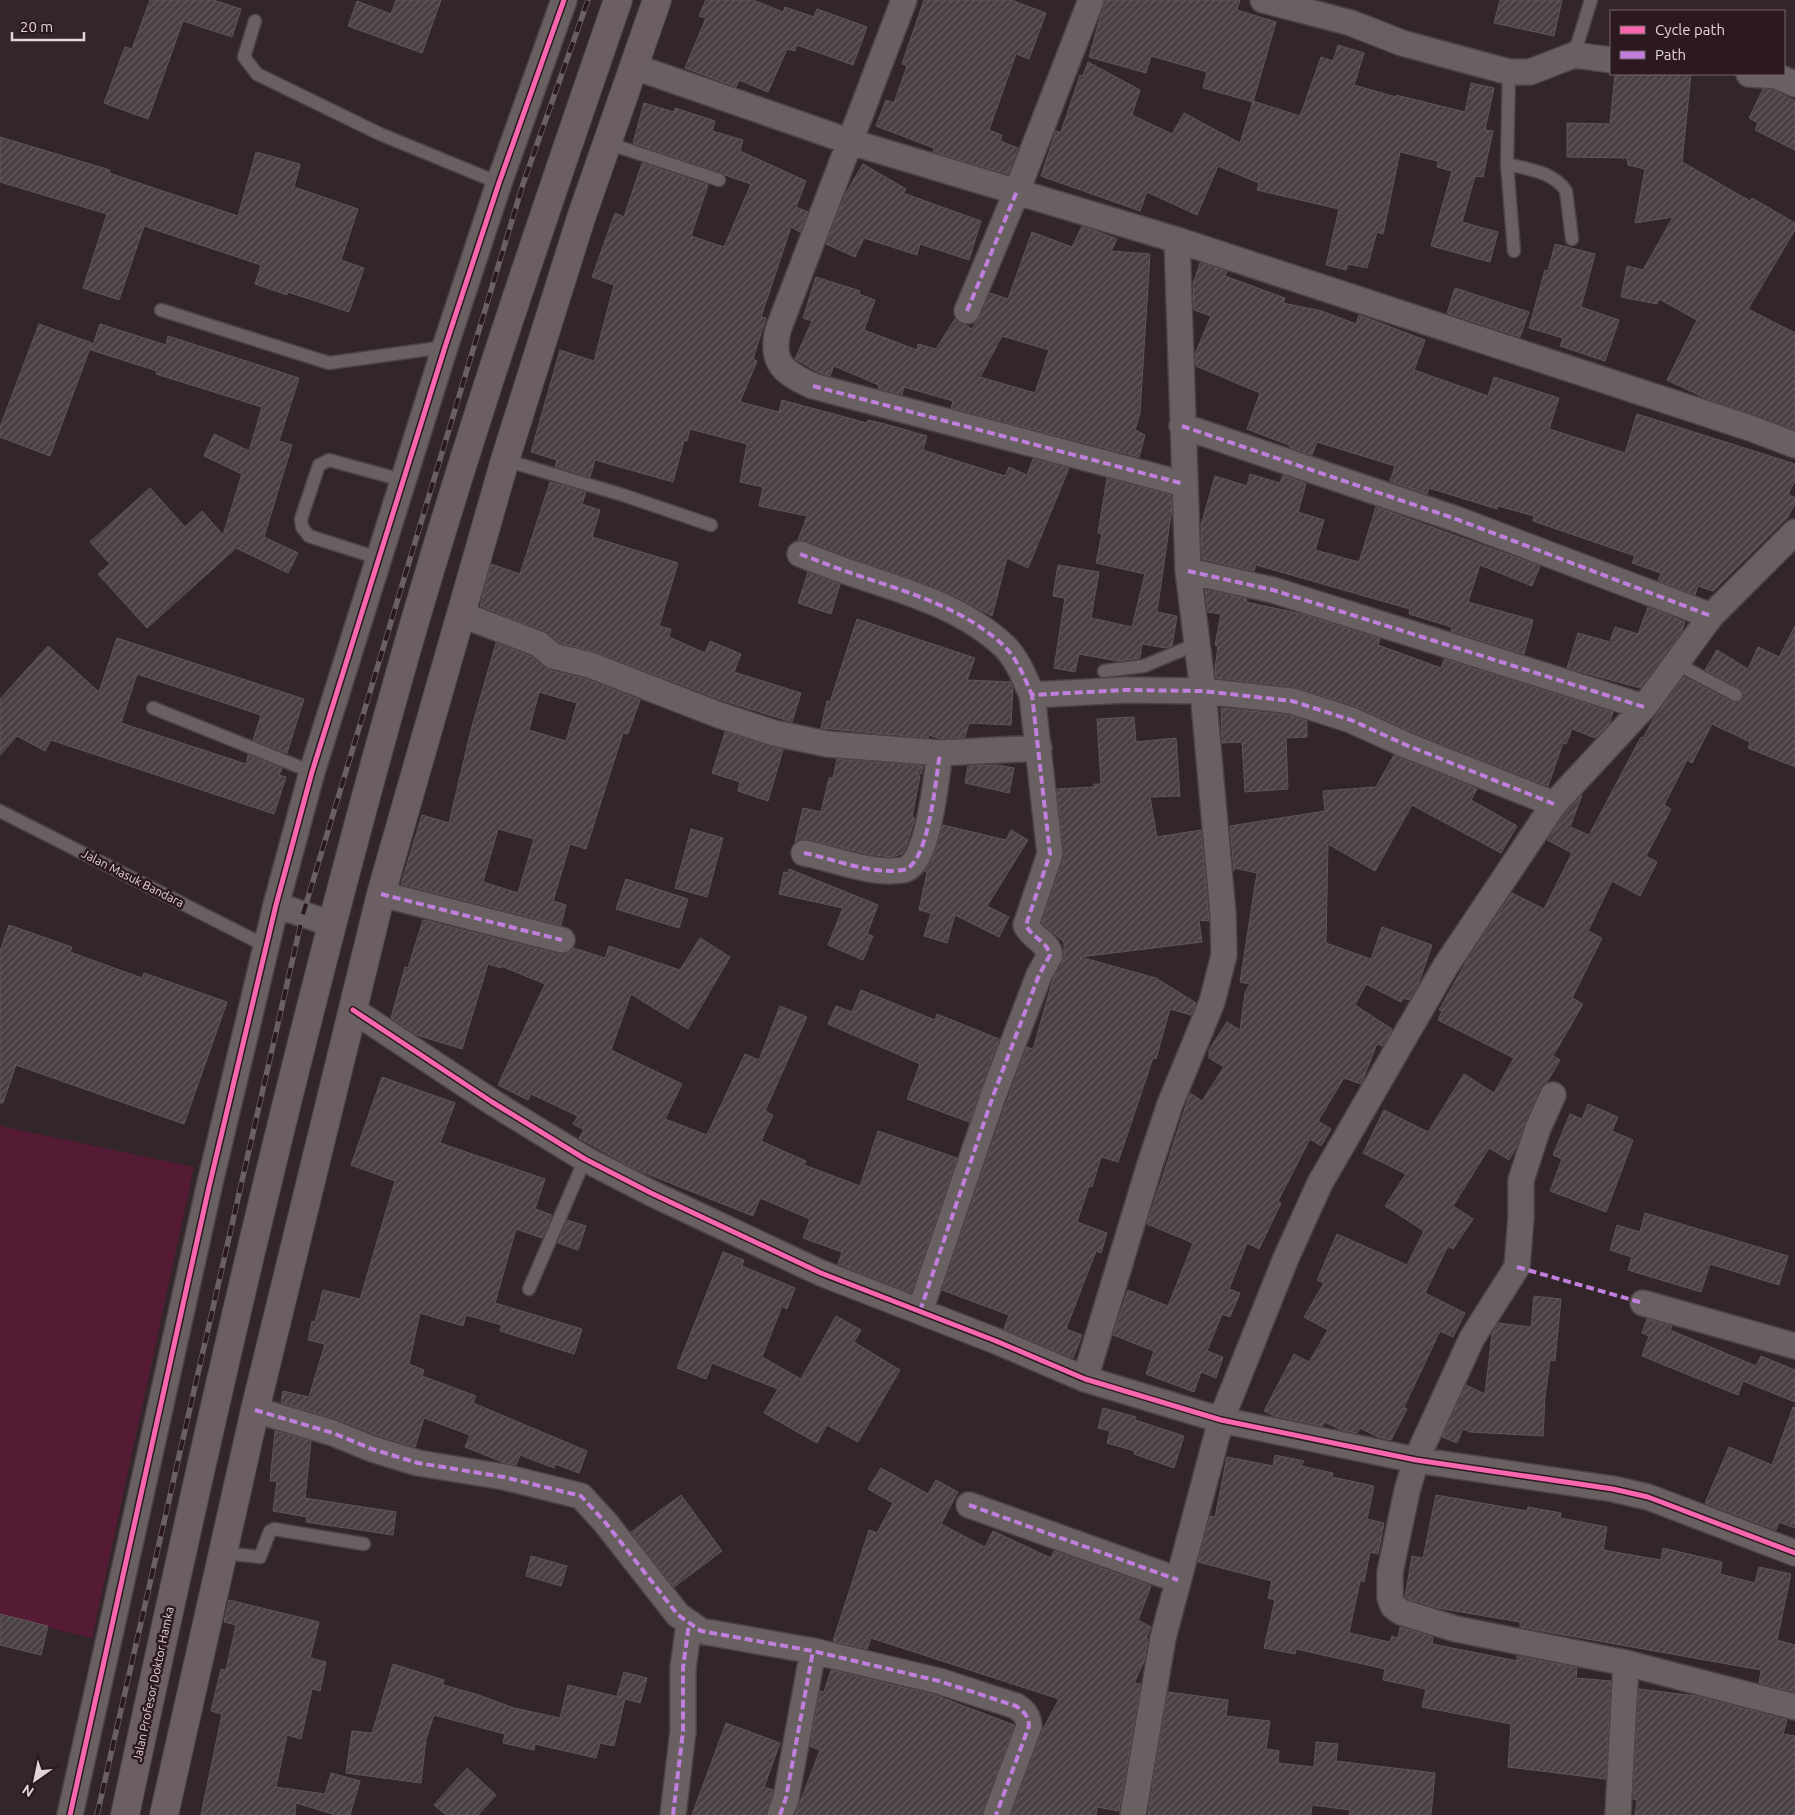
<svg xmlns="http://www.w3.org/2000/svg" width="1795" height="1815" font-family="Ubuntu,sans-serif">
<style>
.pitch{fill:#551a34}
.building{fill:url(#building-hatch);stroke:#605559;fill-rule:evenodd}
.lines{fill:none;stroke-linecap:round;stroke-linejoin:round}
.service-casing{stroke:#4d4346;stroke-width:15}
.minor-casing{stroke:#4d4346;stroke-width:28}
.trunk-casing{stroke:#4d4346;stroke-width:30}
.service{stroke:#696062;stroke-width:12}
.minor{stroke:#696062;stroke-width:25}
.trunk{stroke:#6c5f63;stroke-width:28}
.rail-casing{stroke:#696163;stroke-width:5.5}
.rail{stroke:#2c191f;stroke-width:4;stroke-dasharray:11;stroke-linecap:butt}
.quiet{stroke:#c07fdc;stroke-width:4;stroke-dasharray:8 4;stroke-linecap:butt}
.cycleway-casing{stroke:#2c191f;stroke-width:8}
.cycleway{stroke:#f766af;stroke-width:5}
.labels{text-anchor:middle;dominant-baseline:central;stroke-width:5;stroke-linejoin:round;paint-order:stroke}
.street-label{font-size:12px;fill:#e2d4d8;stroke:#2c191f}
</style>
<defs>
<pattern id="building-hatch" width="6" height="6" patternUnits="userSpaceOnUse" patternTransform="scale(1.25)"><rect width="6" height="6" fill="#494043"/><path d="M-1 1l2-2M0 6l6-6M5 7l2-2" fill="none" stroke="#635b5d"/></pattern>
</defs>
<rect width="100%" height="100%" fill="#32262a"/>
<path class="pitch" d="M0,1126l194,41 -102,471 -92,-22z"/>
<path class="building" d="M150,0h63l28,9 -9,28 -49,-16 -35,98 -44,-16 21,-56 7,2z
M396,0h45l-19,53 -74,-27 9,-25 34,13z
M706,0h47l30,12 2,-5 29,10 3,-8 50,18 -14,38 -56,-20 -2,6 -8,-2 -19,43 -29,-12 -3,7 -51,-19 21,-50 -7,-2z
M924,0h87l35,13 -17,46 -13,-5 -27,76 13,5 -2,6 18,7 -10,26 -75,-22 1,-4 -58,-22 10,-26 8,3 13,-37 -5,-2z
M1105,0h135l-3,10 39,12 -23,80 -50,-14 4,-16 -56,-16 -5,17 -57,-16z
M1500,0h62l-8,36 -60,-13z
M1338,45l26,8 -10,32 42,12v-2l69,17 6,-29 23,5 -9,42 8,1 -10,46 -8,-1 -13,46 36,10 -8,30 -59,-16 21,-75 -15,-4 1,-6 -38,-9 -17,82 -6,-2 -10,36 -19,-4 -2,6 -20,-5 13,-56 -82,-19 2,-7 -41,-17 -21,49 -50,-23 -7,19 -99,-35 15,-45 5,1 19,-57 3,1 5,-14 52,28 -8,25 40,19 12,-21 56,30 13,-42 47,15 21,-59 12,4z
M1615,74h76l-9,88 68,39 2,-3 43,25v7l-47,79 47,24v97l-90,-32 -38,-18 30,-60 -38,-21 -2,5 -36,-7 6,-31 16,4 30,-53 -38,6 10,-54 -17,-4 -1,-7 -60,-1v-34l43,1z
M1763,89l10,1 22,11v49l-40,-20 3,-7 -9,-5z
M644,103l30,9 1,-4 40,13 -3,10 31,9 -3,11 66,30 -10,26 12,5 -8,20 -9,-5 -30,90 5,1 -13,41 4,2 -17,41 39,10 3,-12 85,23 1,-3 17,4 42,12 -4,14 82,26 4,-9 18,8 6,-16 36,9 -41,100 -21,-10 -15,58 -33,-18 -39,-16 -122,-42 9,-24 -48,-10 4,-19 -23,-5 7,-38 -57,-15 -3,12h-3l-11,41 -78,-22 -5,17 -35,-11 2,-6 -26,-8 29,-102 34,11 20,-76 -22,-8 23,-64 9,4 18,-54 66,22 -17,51 33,11 27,-63 -118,-41z
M0,137l110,33 -1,3 129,43 18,-64 44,12 -6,23 64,22 -17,51 23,8 -15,44 -61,-20 -1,3 -32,-11 6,-19 -117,-39 -25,74 -36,-12 24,-74 -107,-32z
M863,164l43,25 -3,4 78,28 -12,39 -49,-16 -3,11 -53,-17 -9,19 -29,-13 20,-51z
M1082,226l35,13 -6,12 39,3 -10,159 -5,17 10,5 -6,22 -188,-49 2,-7 -49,-14 -2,8 -24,-7 1,-3 -45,-19 -4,10 -12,-4 -23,-13 17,-38 -9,-3 13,-41 44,14 -1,3 16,6 -11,30 53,20 1,-6 18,5 19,-30 17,10 18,-36 18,6 24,-67 40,15zM1002,336l47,14 -14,43 -55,-16z
M1555,244l40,10 -14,53 38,13 -14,41 -45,-15 3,-8 -34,-10 16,-58 3,1z
M1200,263l27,8 -2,5 60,22 -2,5 39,8 34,13 3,-9 66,25 -11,30 74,26 6,-19 65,21 -10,31 76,24 12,-39 158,50v17l-7,13 7,4v6l-8,14 -74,73 -15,-5 -3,9 -37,-14 3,-8 -29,-10 3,-7 -102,-35 1,-5 -36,-10 -1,3 -68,-21 -2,6 -37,-13 5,-15 -78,-24 -5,13 -22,-7 1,-2 -44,-17 13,-36 -64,-27 -1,-12 16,-38 -17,-6 -1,-26z
M1455,288l74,24 -9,25 -73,-24z
M39,324l53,19 -42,113 -50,-19v-10z
M100,324l66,21 2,-9 131,42 -20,63 13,4 -28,92 34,16 -10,20 -52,-25 -89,80 -49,-54 12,-10 -20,-22 60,-54 35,39 17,-16 21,24 19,-61 -38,-18 10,-22 35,17 13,-44 -106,-33 1,-3 -66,-21z
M1250,474l30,9 3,-8 23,9 -8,28 26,8 -9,30 44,12 17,-55 164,59 -8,20 -52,-21 -12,37 65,18 -9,34 -73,-23 1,-4 -43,-13 1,-5 -154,-44 -2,6 -52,-12 -1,-34 14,-49 32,10z
M1107,478l64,17 1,13 -15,104 20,4 -5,30 -6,2 -24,-4 -2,14 -22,3 -39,-7 -4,18 -21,-4 11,-70 -12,-2 5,-31 41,7 -8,46 41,9 13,-53 -49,-11 6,-29 -4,-1z
M550,482l36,10 -4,12 18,6 -8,27 86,26 -19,63 12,3 -2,8 36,16 5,-12 31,13 -7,18 67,21 -9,29 -68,-21 -129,-49 -35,-9 -16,-12 -64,-25 11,-42 29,10z
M808,572l32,12 -9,30 -33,-11z
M1205,589l42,10 -1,3 56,12 78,25 -2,6 63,23 3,-9 169,53 -4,12 -14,14 -23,-9 -6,15 -3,-1 -15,43 -136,-54 -57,-26 -61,-19 -78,-9 -1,-10 3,-22 -3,-1 6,-31 -13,-2z
M1648,607l37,15 -4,11 -41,55 -73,-20 11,-35 32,9 5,-15 23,7z
M857,619l118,39 -8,22 44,2 2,4 -2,39 -42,-2 -4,14 -23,2 -13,-4 -1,3 -107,-10 6,-27 3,1z
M1795,626v141l-47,-19 2,-6 -38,-18 -20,39 -5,-3 -23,45 7,4 -25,47 11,6 -17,34 -28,-15 -24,50 14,7 -30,60 11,6 -30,52 7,4 -13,22 -7,7 -24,59 -7,12 -20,-12 -36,58 20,13 -20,30 -5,-3 -23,47 40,20 -12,24 -13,-6 -36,76 3,2 -16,31 -13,-3 -18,-9 -3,5 -16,-3 -16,-8 -3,4 -48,-10 -10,-5 30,-57 15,8 19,-32 -24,-13 20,-34 -7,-3 20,-46 70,31 17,-34 -39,-25 21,-32 -43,-21 21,-43 44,22 36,-58 30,19 20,-35 -76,-38 4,-9 -3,-1 30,-53 43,-64 32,16 28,-56 -25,-13 18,-27 17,-18 -12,32 19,8 52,-98 2,1 11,-20 30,-41 48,25h8l4,-7 -1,-5 -38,-20 12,-20 31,19 10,-22 21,10z
M117,638l187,61 -17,54 -34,-13 8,-25 -124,-41 -16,49 125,41 2,-9 34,13 -3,7 7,2 -12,37 -223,-74 -6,11 -28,-15 -17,19v-56l48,-53 51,46z
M496,643l36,14 17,13 37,9 54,21 -12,34 -5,-1 -37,116 -16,-5 -17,57 13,4 -5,20 -160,-41 21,-69 27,8 22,-93zM539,692l38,11 -11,38 -37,-11zM498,829l36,10 -16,54 -35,-11z
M1221,708l68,7 18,6v16l-21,1 2,51 -43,3 -3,-50 -20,1z
M1134,717l2,25 40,-4 4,58 -30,1 7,40 44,-7 8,91 -10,-1 3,22 -122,15 76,21 40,25 -5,12 -21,-6 -14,50 -3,-1 -35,104 -17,-5 -9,30 -3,-1 -12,36 30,11 -6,20 -5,-2 -30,78 16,6 -9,23 -69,-29 5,-14 -67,-25 65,-189 20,-54 6,2 20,-70 11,-22v-15l-22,-19 22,-65 -7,-69 37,-2v-3h7l-4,-65z
M725,732l58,18 -15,51 -30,-10 2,-9 -28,-9z
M1394,755l83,34 -6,11 46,26 -16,27 -89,-48 -37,66 -47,-27 -2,99 45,16 11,-32 50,18 -14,40 -9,15 -6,-2 -2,4 -35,-18 -11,21 37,24v1l-9,16 -6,-2 -16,40 -17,-6 -26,43 13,8 -10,17 -11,-7 -32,62 3,2 -22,46 -12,-6 -18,46 11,4 -10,24 -8,-3 -15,37 16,6 -7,21 -15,-6 -7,20 -48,-18 8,-23 -41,-16 15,-45 40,16 25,-63 -46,-19 43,-131 12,8 22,-34 -15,-9v-8l18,-28 13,8 5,-37 5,-9 -10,-2 17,-109 -23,-5v3l-4,-45 95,-15 -2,-20 53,-4z
M837,759l86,7 -2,8 -6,-1 5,3 -8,41 3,1 -9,29 -4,7 -11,3 -23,-3 -61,-15 -12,3 8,-34 18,4 8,-34h4z
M997,765l17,3 -5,25 -44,-10 3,-17z
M943,825l63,15 5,-10 17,10 -41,66 22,11 -10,20 -44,-22 -8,28 -23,-7 7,-23 -12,-3 8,-38 -2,-1 8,-13z
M691,829l32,9 -16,59 -32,-9z
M789,869l89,36 -11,29 6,2 -10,24 -35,-15 15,-37 -64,-14 5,-22 4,1z
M626,879l62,20 -9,29 -63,-19z
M423,920l135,34h8l8,-6 31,10 4,-12 71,24 20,-32 30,19 -42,72 -57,-35 -20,56 71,34 -17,35 42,16 38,-81 14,6 21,-54 27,11 -42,94 8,4 -12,26 45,20 -2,4 56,21 18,-55 79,27 -46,135 -73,-29 4,-12 -39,-14 7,-19 -50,-21 -7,18 -118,-47 -56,-31 5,-8 -11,-6 5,-8 -47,-22 -3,6 -30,-15 47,-101 -44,-18v2l-13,-4 -26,85 -45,-14 -26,-17 14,-51 3,1z
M9,925l63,22 -2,5 72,26 2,-5 83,29 -43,122 -168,-59 -13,38h-3v-152z
M861,990l74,30 2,-6 62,25 -30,83 -62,-23 13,-35 -92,-40 8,-18 16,6z
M382,1077l73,26 -15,40 105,36 -10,30 17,6 -10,23 -26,-9 -21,74 87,26 -8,25 -74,-23 2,-6 -36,-10 -3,11 -43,-13 -11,51 15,6 -2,6 54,20 -3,7 114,48 -8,22 -24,-9 -1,4 -34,-13 -4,10 -11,-2 -40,-16 5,-12 -46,-17 -9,29 -38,-12 -40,-16 -56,-16 2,-12 26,6 16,-53 -17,-4 4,-19 3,1 8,-32 37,9 35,-118 -44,-16z
M1588,1104l30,13 -6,14 21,9 -27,72 -56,-21 12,-32 -9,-4 17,-41 12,5z
M1645,1213l143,43 -9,29 -69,-21 -9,28 -73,-22 4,-13 -22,-7 7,-25 23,7z
M567,1220l19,6 -8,24 -20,-7z
M723,1252l21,8 -2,6 53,22 -8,21 -5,-3 -20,51 39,22 35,-63 25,14 -7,12 46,28 -42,72 -31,-17 -10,18 -53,-30 14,-24 -66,-26 -6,16 -29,-11z
M1534,1296l27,3 -6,62 -5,-1 -5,37 -2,39 -73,-4 -7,-3 -6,14 -15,-6 24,-52 19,9 7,-60 6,-11 33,4z
M1647,1319l25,7 -2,4 86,36 5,-10 34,14v32l-52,-21 -5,14 -96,-39 7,-20 -7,-3z
M1793,1407l2,1v120l-16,-6 -3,8 -71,-27 24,-56 43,18z
M1103,1408l33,9 -1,3 49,16 -10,32 -40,-14 1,-3 -28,-8 3,-12 -12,-3z
M275,1431l36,10 -6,57 91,14 -3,23 -87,-13 1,-5 -34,-6 4,-30h-7z
M1275,1455l29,6 -3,5 32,7 -1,4 42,9 -7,33 17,4 -6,31 -8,-2 -6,30 -4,-1 -11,52 41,9 2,-6 6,2 2,-11 33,10 -1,7 85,17v-5l60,12 -1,10 35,3 -5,98 -98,-12 3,-43 -89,-17 4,-18 -43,-9 2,-11 -89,-20 -1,5 -31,-6 11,-48 -7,-2 4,-17 -74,-19 12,-46 5,1 12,-60 46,9z
M881,1468l47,26 8,-14 22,12 -17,32 44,23 8,-16 58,27 3,-7 97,35 -13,34 13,7 -5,11 2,1 -4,23 -10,21 7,1 -22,127 -22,-4 -1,8h-85l32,-86 16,-30 -188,-61 -4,11 -34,-8 36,-111 8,3 16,-30 -25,-14z
M681,1495l41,56 -48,36 -43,-55z
M1436,1495l91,16 1,-4 33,6 -1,5 47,9 -4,23 58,10 2,-12 59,14 -2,12 35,9 4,-16 32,7 -14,66 18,5v47l-36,-9 2,-13 -241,-43v-5l-82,-14 -30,-9 -3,-2 7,-41 11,2z
M531,1556l36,10 -6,20 -35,-10z
M229,1600l90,22 -9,36 16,4 -6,29 -8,-2 -11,50 -14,-4 -11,52 49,7 6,-21 29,8 -10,34h-14l-40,-12 -1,12h-94l21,-101 -11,-3 10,-42 5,1 10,-45 -12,-3z
M0,1614l48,12 -7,29 -41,-10z
M393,1664l51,16 -1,5 33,9 38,14 46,10 8,-33 51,12 -2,-1 7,-24 23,6 -7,25 -15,-4 -11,47 -14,-3 -4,15 -61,-14 -1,6 -31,-7 2,-9 -71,-19 -8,24 -5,44 -75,-10 6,-42 20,2z
M831,1670l104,25 79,30 -32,90h-187l25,-65 -10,-4 10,-55 4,1z
M1639,1689l57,7 91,24 -4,14 12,2v79h-160l2,-15 -4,-1z
M1168,1692l60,8 -2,16 44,5 -4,28 13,2 -1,12 36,4 2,-25 22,2 -2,17 99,12 -4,42h-82l1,-5 -38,-5 -1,10h-163z
M726,1723l54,20 -16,44 9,3 -7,25h-74z
M467,1768l29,27 -18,20h-32l-12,-10z"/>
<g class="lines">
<g class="service-casing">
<path id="service" d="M255,21l-11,36 13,17 123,60 119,49
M1574,55l17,-55
M1509,72l-2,92 7,87
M607,143l112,37
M1507,164c21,5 47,8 59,27l6,48
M161,310l168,53 116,-16
M505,460l118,35 88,30
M378,558l-69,-22 -7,-9 -1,-8 18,-54 10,-5 73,20
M1677,664l59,31
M1104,671l40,-5 55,-23
M153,708l159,64
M0,811l266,135
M529,1289l56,-130
M222,1553l38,4 10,-26 4,-2 90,15"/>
</g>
<g class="minor-casing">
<path id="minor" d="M904,0l-126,330c-8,33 6,43 35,56l371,98
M1263,0l88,23 51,20 107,29h21l44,-17 37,5
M635,67l216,75 326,98 573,188 45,17
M1749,74l27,2 19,8
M967,311l50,-120 74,-191
M1182,426l274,93 255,97
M800,554c19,7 38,15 57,21 50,17 107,33 147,71 13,12 21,33 28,49
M1188,571l85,19 371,117
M460,614l79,30 14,12 37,9 129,50 55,18 53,11 113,9 99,-5
M804,853c31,6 67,22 99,17 26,-4 33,-94 37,-117
M381,894l181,46
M276,905l56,19
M353,1010l139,92 93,57 66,34 170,80 175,68 89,38 136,41 195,40 197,29 35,8 147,56
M1553,1095l-15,33 -17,52v37l-4,50 -45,71 -56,122 -9,31 -17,81v26l3,8 8,6 55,17 170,34
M1643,1303l152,43
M920,1311l73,-215 46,-121 11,-20c-2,-13 -19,-18 -24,-30l24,-71 -18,-159 93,-5 78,1 89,10 59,19 55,25 148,59
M1085,1379l65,-215 20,-60 42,-102 12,-47 -1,-41 -20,-223 -15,-120 -11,-331
M255,1410l78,23 39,16 46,14 86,14 77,19 24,26 73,93 23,16 112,20 126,30 77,25c9,6 12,10 13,20l-33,89
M969,1505l209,75
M70,1815l139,-628 67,-282 36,-133 133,-425 54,-164 65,-183
M673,1815l10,-84v-63l6,-44
M780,1815l6,-17 27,-147
M1133,1815l30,-177 58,-218 65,-162 34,-75 125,-216 109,-163 90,-97 67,-91 84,-84
M1618,1815l8,-152 169,44"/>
</g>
<g class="trunk-casing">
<path id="trunk" d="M125,1815c82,-385 170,-770 277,-1149 64,-225 140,-446 216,-666
M164,1815l91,-405 126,-516 124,-434 76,-242 76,-218"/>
</g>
<use href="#service" class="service"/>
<use href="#minor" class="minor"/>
<use href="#trunk" class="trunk"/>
<g class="rail-casing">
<path id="rail" d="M97,1815l206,-901 220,-730 65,-184"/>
</g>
<use href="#rail" class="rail"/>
<path class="quiet" d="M967,311l50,-120
M813,386l371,98
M1182,426l274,93 255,97
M800,554c19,7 38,15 57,21 50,17 107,33 147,71 13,12 21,33 28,49
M1188,571l85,19 371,117
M804,853c31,6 67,22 99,17 26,-4 33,-94 37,-117
M381,894l181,46
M1517,1267l126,36
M920,1311l73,-215 46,-121 11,-20c-2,-13 -19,-18 -24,-30l24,-71 -18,-159 93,-5 78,1 89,10 59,19 55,25 148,59
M255,1410l78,23 39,16 46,14 86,14 77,19 24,26 73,93 23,16 112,20 126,30 77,25c9,6 12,10 13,20l-33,89
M969,1505l209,75
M673,1815l10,-84v-63l6,-44
M780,1815l6,-17 27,-147"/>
<g class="cycleway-casing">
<path id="cycleway" d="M353,1010l139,92 93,57 66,34 170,80 175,68 89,38 136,41 195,40 197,29 35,8 147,56
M70,1815l139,-628 67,-282 36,-133 133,-425 54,-164 65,-183"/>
</g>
<use href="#cycleway" class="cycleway"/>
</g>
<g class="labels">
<g class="street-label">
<text transform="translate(133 878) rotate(27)">Jalan Masuk Bandara</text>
<text transform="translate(153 1684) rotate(-78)">Jalan Profesor Doktor Hamka</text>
</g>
</g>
<rect x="1610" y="10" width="175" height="65" fill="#2c191f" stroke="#756469"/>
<rect x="1620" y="26" width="25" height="8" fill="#f766af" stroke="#756469"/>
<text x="1655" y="35" font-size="15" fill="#e2d4d8">Cycle path</text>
<rect x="1620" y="51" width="25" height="8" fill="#c07fdc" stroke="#756469"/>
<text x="1655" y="60" font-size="15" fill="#e2d4d8">Path</text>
<g transform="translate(35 1780) rotate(213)" stroke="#2c191f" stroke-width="4" paint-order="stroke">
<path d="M0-4L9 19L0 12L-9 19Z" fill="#e2d4d8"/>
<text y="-8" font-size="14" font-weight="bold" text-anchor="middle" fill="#e2d4d8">N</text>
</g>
<path d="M12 32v8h72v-8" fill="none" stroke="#e2d4d8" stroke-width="2.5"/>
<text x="20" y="32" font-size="15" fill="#e2d4d8" stroke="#2c191f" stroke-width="4" paint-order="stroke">20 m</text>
</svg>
